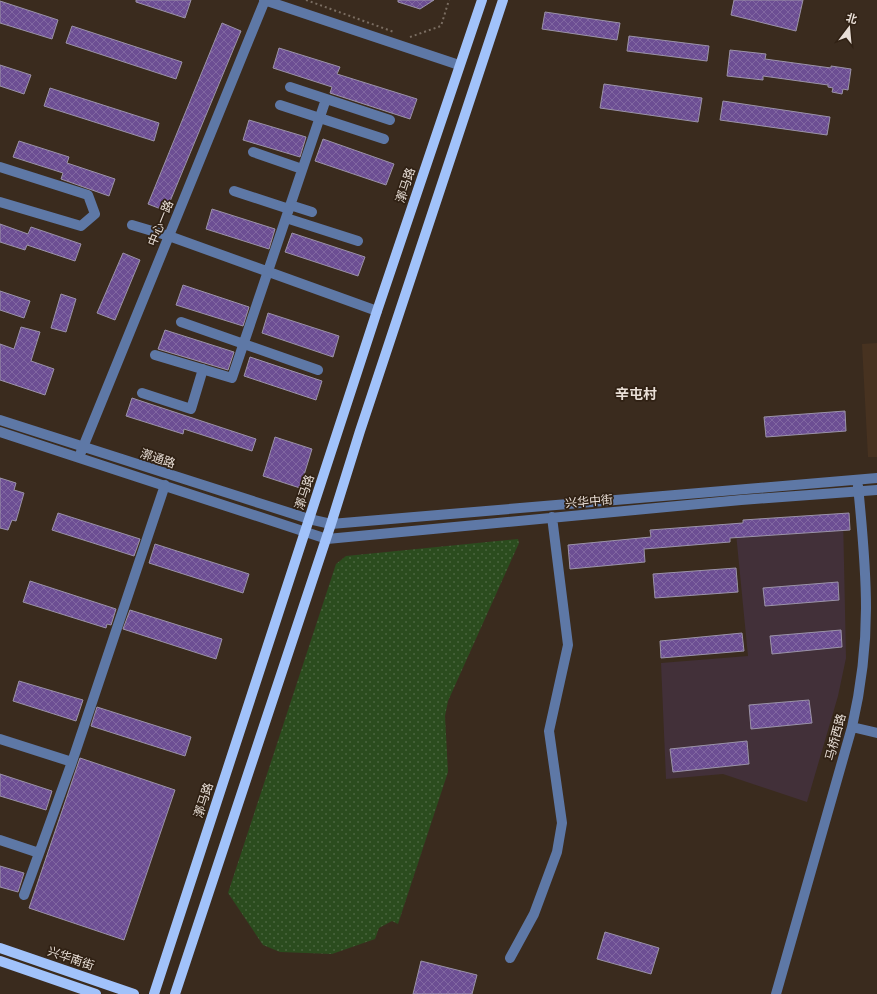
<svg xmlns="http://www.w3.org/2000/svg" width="877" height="994" font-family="'Golos Text','Noto Sans SC',sans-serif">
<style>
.built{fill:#473220}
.medical{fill:#423039}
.grass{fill:url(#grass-dots)}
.building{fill:url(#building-cross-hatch);stroke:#9b93a8}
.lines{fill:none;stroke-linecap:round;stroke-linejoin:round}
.path{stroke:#7a6d61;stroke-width:2;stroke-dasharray:2 3;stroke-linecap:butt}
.minor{stroke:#5e78a6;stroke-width:10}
.major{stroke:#a1c2fa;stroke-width:10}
.labels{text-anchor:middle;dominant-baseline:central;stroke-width:3.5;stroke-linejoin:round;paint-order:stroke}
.street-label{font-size:12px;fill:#e9dfd7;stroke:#302114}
.quarter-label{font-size:14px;font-weight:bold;fill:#e9dfd7;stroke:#302114}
</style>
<defs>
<pattern id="grass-dots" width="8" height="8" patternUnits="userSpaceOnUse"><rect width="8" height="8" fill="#2b4c1e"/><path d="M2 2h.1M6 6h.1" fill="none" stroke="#4a653e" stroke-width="1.8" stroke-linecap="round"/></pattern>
<pattern id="building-cross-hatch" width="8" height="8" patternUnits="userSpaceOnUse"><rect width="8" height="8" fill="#6c4e93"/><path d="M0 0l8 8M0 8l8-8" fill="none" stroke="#8167a1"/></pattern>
</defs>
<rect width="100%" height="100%" fill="#3a2b1e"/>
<path class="built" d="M877,343v114h-9l-6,-113z"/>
<path class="medical" d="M843,515l3,143 -8,38 -31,106 -84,-28 -57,5 -5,-116 87,-7 -13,-133z"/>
<path class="grass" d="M518,539l1,4 -71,158 -3,15 3,56 -50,152 -6,-3 -13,7 -4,11 -43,15 -52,-2 -17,-7 -35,-52 108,-329 10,-8z"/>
<path class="building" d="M136,0h55l-6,18 -49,-16z
M398,0h36l-14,9 -22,-7z
M734,0h69l-7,31 -65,-16z
M0,1l58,19 -6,19 -52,-16z
M545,12l75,11 -3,17 -75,-11z
M222,23l19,8 -75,180 -18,-7z
M72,26l110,36 -6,17 -110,-36z
M629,36l80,10 -2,15 -80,-10z
M279,48l61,19 -3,7 80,25 -7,20 -80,-26 2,-6 -59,-19z
M730,50l36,4 -1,5 66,9v-2l20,3 -3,21 -5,-1 -1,5 -10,-2 1,-4 -5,-1v-2l-65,-9v4l-36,-4z
M0,65l31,10 -7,19 -24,-8z
M604,84l98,14 -4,24 -98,-14z
M50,88l109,35 -5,18 -110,-35z
M723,101l107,16 -3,18 -107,-15z
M249,120l57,17 -6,20 -57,-17z
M323,139l71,25 -8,21 -71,-24z
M19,141l50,16 -2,6 48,16 -6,17 -48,-17 2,-6 -50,-16z
M212,209l63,20 -6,20 -63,-20z
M0,224l28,10 3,-7 50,17 -6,17 -48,-16 -2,5 -25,-8z
M292,233l73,24 -7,19 -73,-24z
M123,253l17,7 -25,60 -18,-7z
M183,285l66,22 -6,19 -67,-21z
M0,291l30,10 -6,17 -24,-8z
M61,294l15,5 -10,33 -15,-4z
M268,313l71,23 -6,21 -71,-24z
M21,327l19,5 -9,29 23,8 -9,26 -45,-15v-36l14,5z
M165,330l69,22 -6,18 -70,-21z
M250,357l72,24 -6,19 -72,-24z
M132,398l124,41 -4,12 -68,-22 -1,5 -57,-18z
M845,411l1,20 -80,6 -2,-20z
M275,437l37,12 -12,39 -37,-12z
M0,478l16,5 -2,7 10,3 -8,28 -4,-1 -4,10 -8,-2z
M58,513l82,26 -6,17 -82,-26z
M849,513l1,17 -120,8v4l-86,7 1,13 -75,7 -2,-24 83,-8 -1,-7 93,-7v-3z
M155,544l94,30 -6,19 -94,-30z
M736,568l2,24 -83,6 -2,-24z
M30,581l86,28 -5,16 -4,-1 -1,4 -83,-26z
M838,582l1,18 -74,6 -2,-18z
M130,610l92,29 -6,20 -93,-30z
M841,630l1,17 -70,7 -2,-18z
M742,633l2,18 -83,7 -1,-17z
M19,681l64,19 -7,21 -63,-20z
M809,700l3,23 -61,6 -2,-24z
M97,707l94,30 -6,19 -94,-30z
M747,741l2,23 -76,8 -3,-23z
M80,758l95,32 -51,150 -95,-32z
M0,774l52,17 -6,19 -46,-14z
M0,866l24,7 -6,19 -18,-5z
M605,932l54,16 -8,26 -54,-15z
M421,961l56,14 -5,19h-59z"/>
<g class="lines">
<path class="path" d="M306,0l88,32
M410,37l31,-11 8,-26"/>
<path class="minor" d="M264,0l195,65
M290,87l100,33
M280,105l104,34
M253,152l49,17
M0,167l88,28 7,19 -14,12 -81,-24
M234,191l55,18
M290,205l22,7
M286,218l72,23
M132,225l37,11 208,75
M181,322l137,48
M155,355l77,23 94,-279
M142,393l49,16 12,-40
M0,420l309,99 22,5 546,-46
M0,432l327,107 414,-39 136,-10
M81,452l184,-452
M852,727l25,6
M0,739l72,23
M0,840l39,13
M24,895l48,-133 93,-277
M510,958l24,-44 23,-62 5,-29 -13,-92 19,-86 -16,-128
M776,994l76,-267c9,-39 14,-79 14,-119 0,-40 -4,-82 -8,-122"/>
<path class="major" d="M0,948l134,46
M0,961l96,33
M154,994l223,-683 105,-311
M175,994l156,-470 29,-93 143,-431"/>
</g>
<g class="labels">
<g class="street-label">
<text transform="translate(405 185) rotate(-72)">漷马路</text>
<text transform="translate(160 223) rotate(-68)">中心一路</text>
<text transform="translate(158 458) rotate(18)">漷通路</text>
<text transform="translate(304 492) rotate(-72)">漷马路</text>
<text transform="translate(589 501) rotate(-5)">兴华中街</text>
<text transform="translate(835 737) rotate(-75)">马桥西路</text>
<text transform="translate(203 800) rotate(-72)">漷马路</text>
<text transform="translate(71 958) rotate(19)">兴华南街</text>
</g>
<g class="quarter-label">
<text x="636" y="393">辛屯村</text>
</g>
</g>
<g transform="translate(849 28) rotate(16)" stroke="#302114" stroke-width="3" paint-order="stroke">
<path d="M0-3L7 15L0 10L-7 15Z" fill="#e9dfd7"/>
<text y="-6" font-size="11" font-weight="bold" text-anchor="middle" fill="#e9dfd7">北</text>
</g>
</svg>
